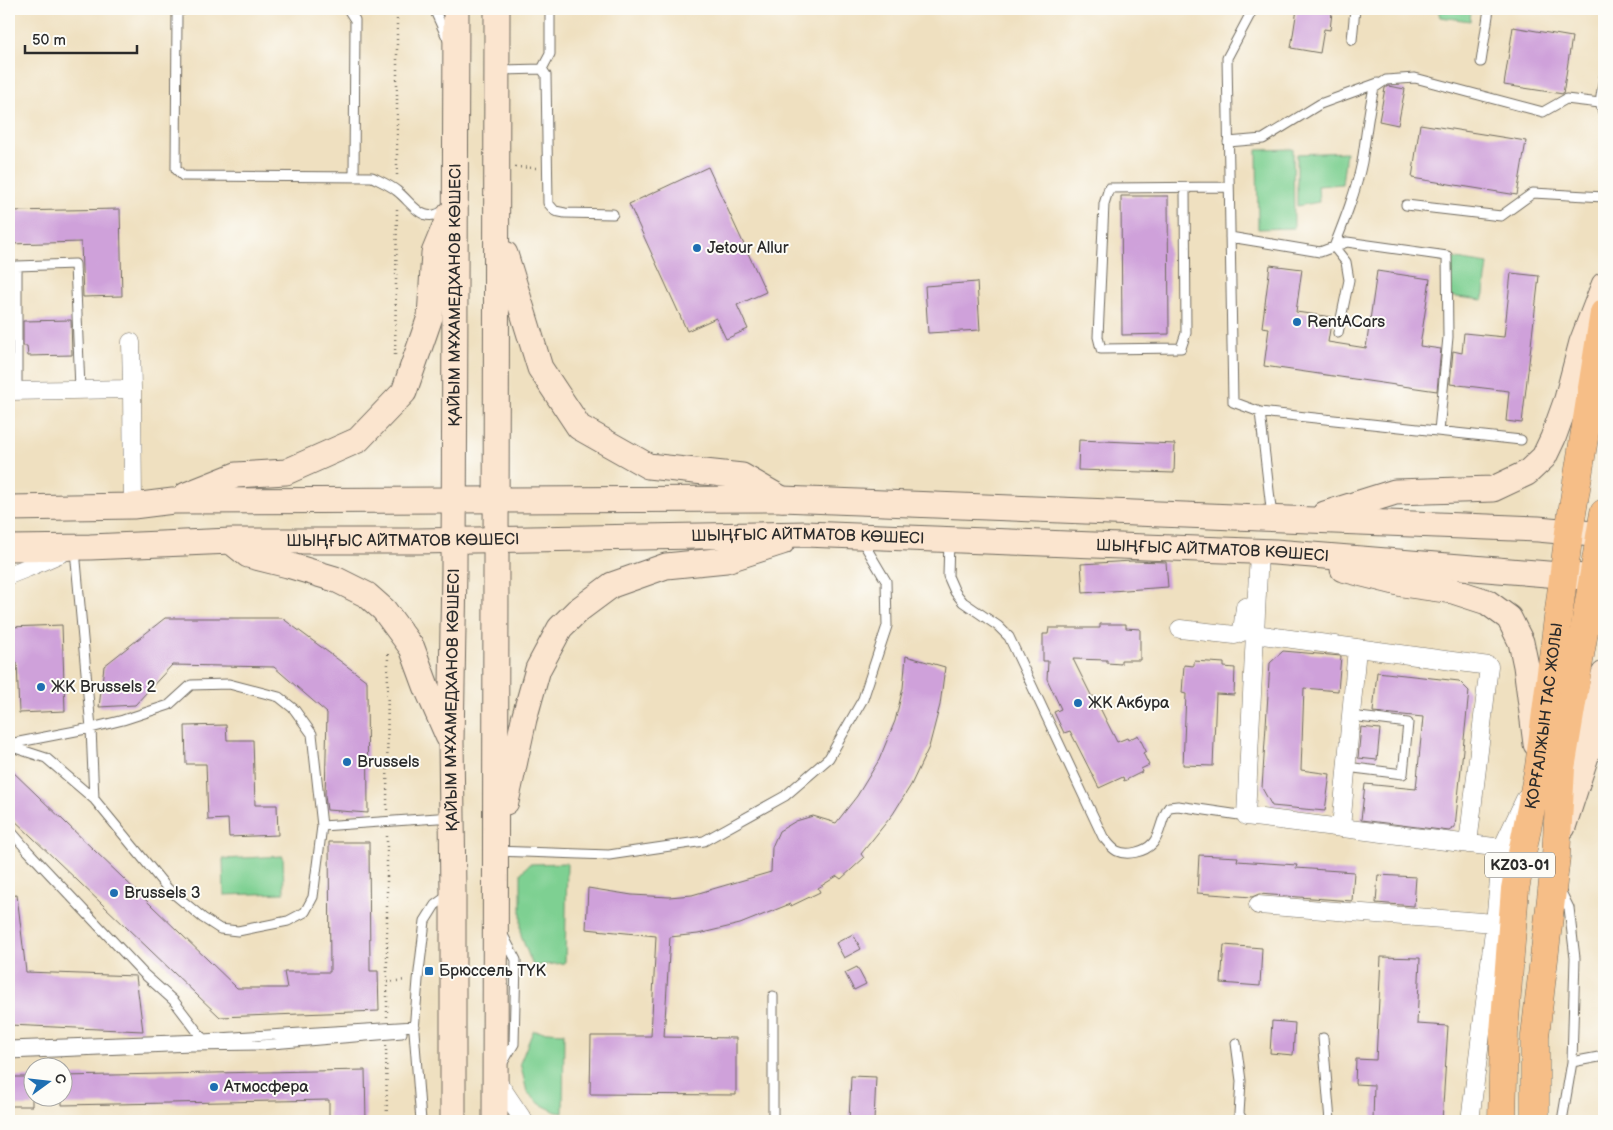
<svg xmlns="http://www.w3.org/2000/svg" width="1613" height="1130" font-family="'Balsamiq Sans',sans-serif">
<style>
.green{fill:#7ed092;stroke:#547e5e}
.building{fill:#cfa1da}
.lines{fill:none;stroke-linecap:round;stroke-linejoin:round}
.lane-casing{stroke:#706a5f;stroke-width:11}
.street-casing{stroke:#706a5f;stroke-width:19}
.secondary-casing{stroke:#706a5f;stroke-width:27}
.primary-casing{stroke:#706a5f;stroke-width:29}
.path{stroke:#706a5f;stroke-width:2.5;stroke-dasharray:1 4;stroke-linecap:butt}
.lane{stroke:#fff;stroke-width:9}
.street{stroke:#fff;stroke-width:18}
.secondary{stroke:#fbe5cf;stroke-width:25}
.primary{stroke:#f6be87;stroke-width:28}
.poi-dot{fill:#1f6fb2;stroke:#fdfcf7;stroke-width:2}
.labels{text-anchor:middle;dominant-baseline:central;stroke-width:4;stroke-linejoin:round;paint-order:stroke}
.shield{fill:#fdfcf7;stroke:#6a6a68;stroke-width:1}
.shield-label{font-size:15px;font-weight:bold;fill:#2b2b2b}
.poi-label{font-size:16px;fill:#2b2b2b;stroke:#fdfcf7;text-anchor:start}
.street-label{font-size:16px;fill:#2b2b2b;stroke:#fdfcf7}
</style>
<rect width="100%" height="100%" fill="#fdfcf7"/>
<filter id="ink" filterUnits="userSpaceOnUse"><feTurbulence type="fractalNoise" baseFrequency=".02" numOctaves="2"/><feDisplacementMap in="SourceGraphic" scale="10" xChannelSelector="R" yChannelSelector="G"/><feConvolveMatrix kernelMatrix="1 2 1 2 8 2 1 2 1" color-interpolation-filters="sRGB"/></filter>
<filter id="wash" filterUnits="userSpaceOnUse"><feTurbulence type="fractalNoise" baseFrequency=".0096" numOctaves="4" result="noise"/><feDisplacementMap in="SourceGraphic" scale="20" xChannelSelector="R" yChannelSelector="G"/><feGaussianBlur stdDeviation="1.12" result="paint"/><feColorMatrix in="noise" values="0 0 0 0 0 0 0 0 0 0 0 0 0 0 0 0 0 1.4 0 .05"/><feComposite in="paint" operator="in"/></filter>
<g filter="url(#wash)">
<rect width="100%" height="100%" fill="#efe0c0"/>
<path class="green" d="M1438,9h33l-1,12 -30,-4z
M1293,149l1,79 -36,1 -1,-79z
M1346,152l-4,32 -24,2 1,16 -22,4v-52z
M1450,258l38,6 -5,36 -35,-4z
M283,856l1,37 -60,2 -1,-36z
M567,863l-2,100 -32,3 -12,-30v-63l8,-9z
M533,1031l31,2 -1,80 -7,-1 -16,-8 -13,-12 -7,-29z"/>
<g id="blocks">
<path class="building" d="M1297,9h31v2l4,1 -2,18 -6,-1 -4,24 -29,-5z
M1513,27l59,10 -9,57 -59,-9z
M1388,86l17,3 -7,36 -19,-4 6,-33z
M1420,124l106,17 -9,54 -105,-17z
M708,167l58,125 -29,13 11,24 -22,10 -10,-21 -29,13 -58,-127z
M1121,196h47l1,138 -47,1z
M120,209l2,87 -39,1 -2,-55 -72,2v-33z
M1270,265l32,4 -6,43 36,5 -4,25 38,6 11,-77 53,8 -10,67 21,3 -4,42 -173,-25 5,-38 -7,-1z
M1511,273l28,3 -17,147 -16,-2 3,-30 -59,-7 3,-33 9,2 2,-20 40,4z
M977,282l3,48 -52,3 -3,-47z
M71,320l1,35 -44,1 -1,-10h-4v-25z
M1079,440l96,4 -1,29 -96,-3z
M1132,561l34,1 2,25 -85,6 -2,-29z
M165,618h117l85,63 1,132 -41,-3 -2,-14 2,-83 -53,-46 -102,-2 -37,40 -36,2 5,-41z
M1100,624h26v4l14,1v31h-19v4l-14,-1v-3l-34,-1 19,38 2,-1 23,46 10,-4 1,2 10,-5 8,16 -3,2 6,12 -8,4 1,3 -18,9 -1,-4 -24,11 -29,-57 -6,2 -10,-21 7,-3 -14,-30 1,-18h-5v-27h5l1,-6h51z
M62,625l3,86 -46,2 -2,-51 -8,1v-36z
M1283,651l58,5 -3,35 -34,-3 -3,82 29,4 -5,37 -53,-5 -10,-18 8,-125z
M906,656l39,11 -5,38 -11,42 -18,38 -18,29 -32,40 3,4 -23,21 -4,-3 -19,12 2,4 -29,14 -1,-2 -50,20 -42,10 -28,3 -6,100 72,1v57l-146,-1 1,-58h60l5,-100 -70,-7 2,-41 44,7 37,2 23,-2 79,-23 1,-25 7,-16 17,-10 17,-5 23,7 21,-27 22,-36 16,-39 8,-33z
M1194,661l30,2v4l11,1 -1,27 -18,-1 -3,72 -30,-1 3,-71 -4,-1 2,-28 10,1z
M1377,672l82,9 10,10 -14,136 -6,4 -88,-11 4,-36 51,5 7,-72 -50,-5z
M226,725l1,15h26l2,65h22l1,30 -49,2 -1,-18 -20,1 -2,-56h-20l-1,-38z
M1361,727l19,2 -3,31 -19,-2z
M9,768l228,220h50l-3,-16h46l-1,-130h40l1,129h8l1,40 -159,6 -211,-202z
M1199,855l39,2 -1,4 60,4 -1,3 58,4 -2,29 -93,-7 -7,3 -55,-4z
M1378,875l38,2 -2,29 -38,-3z
M17,895l9,77 110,4 7,55 -134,-6v-129z
M853,934l8,15 -17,9 -8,-15z
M1224,945l38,3 -2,38 -39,-3z
M1381,957l39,1 -3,66 31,2 -6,95h-69l1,-36 -19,-1 1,-25 20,1z
M857,967l9,17 -12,6 -9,-17z
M1272,1021l23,2 -2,32 -23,-2z
M365,1070l1,51h-37v-21l-267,5v-29z
M851,1076l25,1 -2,44h-25z
M9,1077h23v29h-23z"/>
</g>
</g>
<g filter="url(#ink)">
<use href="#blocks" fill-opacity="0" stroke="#706a5f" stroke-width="1"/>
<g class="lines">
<g class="lane-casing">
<path id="lane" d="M184,9l-7,4 -1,156 7,7 189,1c8,4 18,8 25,14 16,12 26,37 50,17
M348,9l7,11 -1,157
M434,9l14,31
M1253,9l-26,49 6,344 27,10 12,105
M1352,40l3,-31
M1481,62l8,-53
M542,69l4,6 2,128 7,8 10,2 48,1
M497,70l45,-1 8,-15v-45
M1604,77l-4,26 4,12
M1228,142l35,-3 57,-35 58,-21
M1185,188l1,145 -5,15 -80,1 -3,-12 6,-133 5,-16 120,-1
M1406,205l95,11 32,-23 71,4
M1230,237l90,15 27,-10 100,14 1,81 -9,94
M1338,333l11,-53 -3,-18 -12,-15c11,-28 22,-56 28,-85 4,-25 6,-49 12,-74l12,-8 29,-2 128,34 23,-13 34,4
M17,391v-125l58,-2 5,125
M1260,412l261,28
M949,540l-1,36 7,16 8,10 35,24 11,11 94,200c4,4 8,11 14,14 10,5 28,1 36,-8 8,-9 8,-26 16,-36l9,-1 68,10
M75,550l16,178 3,71 74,90 35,29 17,11 18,2 50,-10 17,-9 8,-15 9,-71 130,-9
M9,744l82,-16 32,-8 46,-15 22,-20 38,-1 50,13 15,12 18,25 10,92
M9,746l37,12 48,41
M1346,767l57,7 5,-51 -57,-7
M9,829l19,22 116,123 30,27 29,38
M497,851l112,4 95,-14 81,-45 44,-38 34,-59 24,-73 -1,-45 -25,-42
M1560,890l9,18 6,50 -3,104 -10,59
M773,996v125
M1323,1038l7,83
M1236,1043l5,38 -2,33 4,7
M9,1046l194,-7 212,-13
M9,1054l182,-8 69,-1 142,-12
M1572,1062l32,-6
M502,1064l12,-20 2,-84 -13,-25
M421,1121l-7,-90 4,-51 7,-59 10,-16 14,-10"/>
</g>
<g class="street-casing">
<path id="street" d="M131,342l1,47
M9,391l123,-2 1,117
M1259,552l-13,264 256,32
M9,575l18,-7 39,-17
M1180,629l55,6 7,-3 3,-25
M1255,634l234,32 -21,178
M1341,828l16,-180
M1258,905l237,18
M495,1078l29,43
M1470,1121l25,-198 7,-75 23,-49"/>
</g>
<g class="secondary-casing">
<g id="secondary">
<path d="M505,254l35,114 39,59 69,39 94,10 40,23"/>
<path d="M186,495l50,-20 50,-3 72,-32 46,-48 26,-75 4,-64 16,-39"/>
<path d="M9,508l124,-2 40,-5 609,-2 756,30 66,6"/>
<path d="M1325,514l70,-22 98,-3 34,-16 17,-16 9,-19 14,-39 15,-57 22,-57"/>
<path d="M233,543l15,12 40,10 47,14 32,16 17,15 28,38 14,38 22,50"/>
<path id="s1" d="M9,548l81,-1 141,-6h187l387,-7 470,18 309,25"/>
<path d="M1343,569l60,15 50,7 34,11 22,16 12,24 5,24 10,78"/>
<path d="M506,802l18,-83 14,-50 22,-41 17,-17 35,-26 54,-19 60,-6 56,-18"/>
<path d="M1563,827l25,-77 16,-76"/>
<path id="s2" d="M453,1121v-230l-2,-149 3,-172 2,-561"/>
<path d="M495,1121l2,-1112"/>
</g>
</g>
<g class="primary-casing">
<g id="primary">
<path id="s3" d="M1502,1121l2,-88 11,-144 24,-122 30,-235 35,-219"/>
<path d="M1535,1121v-85l21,-180 5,-88 43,-255"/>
</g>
</g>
<path class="path" d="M397,9v168
M9,39l3,-14 1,-16
M515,167l22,1
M395,355l2,-147
M387,810l1,-160
M387,982l19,-2
M387,1017v-184
M386,1045l1,76"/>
<use href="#lane" class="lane"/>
<use href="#street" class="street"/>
<use href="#secondary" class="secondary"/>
<use href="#primary" class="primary"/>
</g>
</g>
<g class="poi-dot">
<circle cx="697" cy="248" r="5"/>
<circle cx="1297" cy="322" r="5"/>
<circle cx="41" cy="687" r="5"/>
<circle cx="1078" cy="703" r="5"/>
<circle cx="347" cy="762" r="5"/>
<circle cx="114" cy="893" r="5"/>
<rect x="424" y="966" width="10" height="10" rx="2.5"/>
<circle cx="214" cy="1087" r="5"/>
</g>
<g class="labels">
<rect class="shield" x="1485" y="852.5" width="70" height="25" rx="4"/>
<g class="shield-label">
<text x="1520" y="865">KZ03-01</text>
</g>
<g class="poi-label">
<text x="707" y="248">Jetour Allur</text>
<text x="1307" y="322">RentACars</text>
<text x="51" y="687">ЖК Brussels 2</text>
<text x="1088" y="703">ЖК Акбура</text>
<text x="357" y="762">Brussels</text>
<text x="124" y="893">Brussels 3</text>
<text x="439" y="971">Брюссель ТҮК</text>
<text x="224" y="1087">Атмосфера</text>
</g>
<g class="street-label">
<text stroke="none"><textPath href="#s2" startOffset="826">ҚАЙЫМ МҰХАМЕДХАНОВ КӨШЕСІ</textPath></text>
<text stroke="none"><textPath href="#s1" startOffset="799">ШЫҢҒЫС АЙТМАТОВ КӨШЕСІ</textPath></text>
<text stroke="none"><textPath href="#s1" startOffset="394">ШЫҢҒЫС АЙТМАТОВ КӨШЕСІ</textPath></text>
<text stroke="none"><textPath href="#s1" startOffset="1204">ШЫҢҒЫС АЙТМАТОВ КӨШЕСІ</textPath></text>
<text stroke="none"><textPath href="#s2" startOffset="421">ҚАЙЫМ МҰХАМЕДХАНОВ КӨШЕСІ</textPath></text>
<text stroke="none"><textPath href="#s3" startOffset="408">ҚОРҒАЛЖЫН ТАС ЖОЛЫ</textPath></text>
</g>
</g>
<rect width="1613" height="1130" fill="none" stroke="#fdfcf7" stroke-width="30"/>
<g transform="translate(48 1082) rotate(75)"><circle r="24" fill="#fdfcf7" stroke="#a9a8a5"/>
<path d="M0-4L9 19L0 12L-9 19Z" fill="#1f6fb2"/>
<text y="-8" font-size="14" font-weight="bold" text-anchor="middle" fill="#2b2b2b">С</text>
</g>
<path d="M25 45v8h112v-8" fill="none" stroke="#2b2b2b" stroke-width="2.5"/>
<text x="32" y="45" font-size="15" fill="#2b2b2b" stroke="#fdfcf7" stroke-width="4" paint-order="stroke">50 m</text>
</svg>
